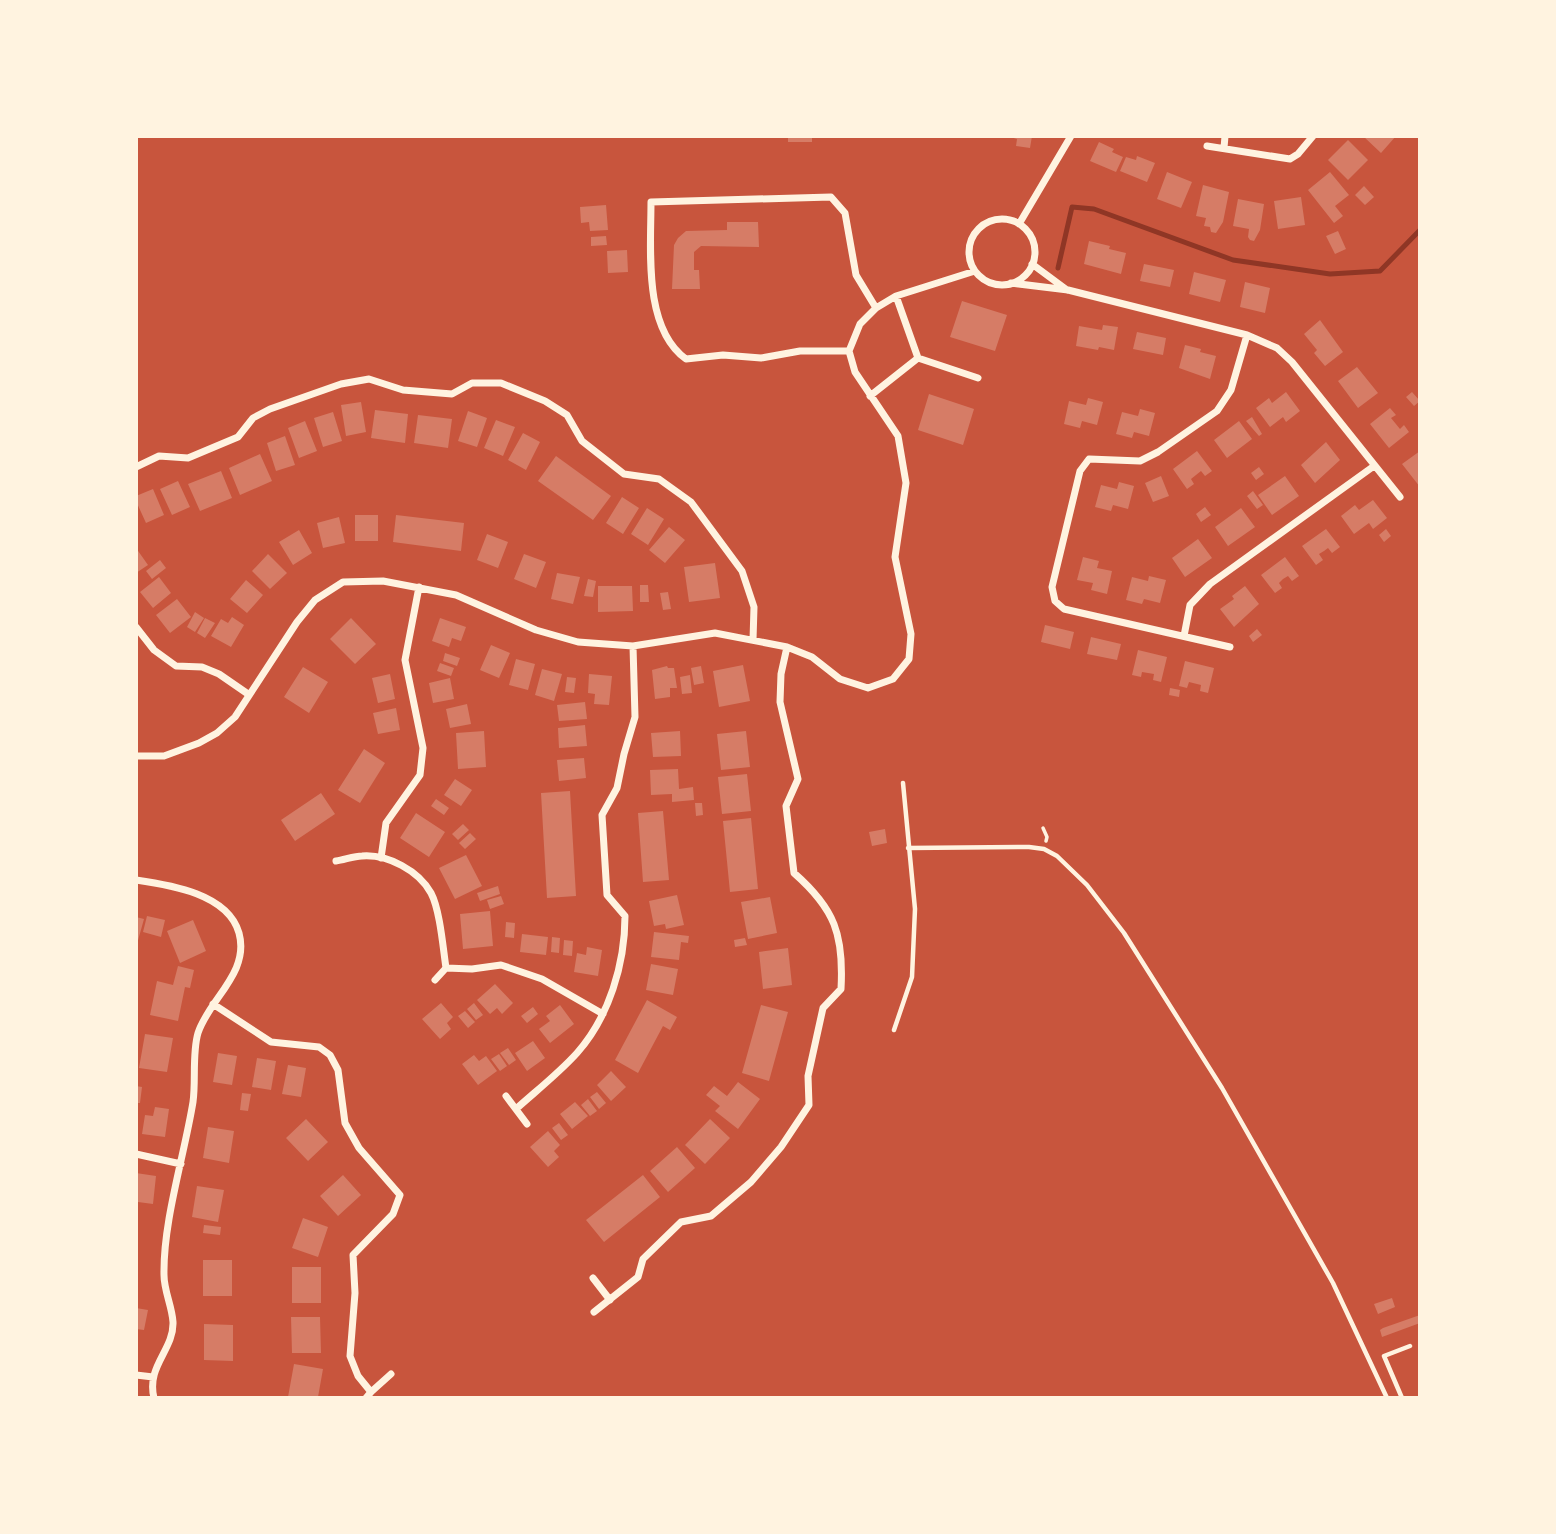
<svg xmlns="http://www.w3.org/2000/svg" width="1556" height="1534" font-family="'Exo 2',sans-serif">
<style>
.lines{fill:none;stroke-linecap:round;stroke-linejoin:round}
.stream{stroke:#8f3625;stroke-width:5}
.building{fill:#d67c66}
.path{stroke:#fff3e0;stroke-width:3.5}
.service{stroke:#fff3e0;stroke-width:4.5}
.minor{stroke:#fff3e0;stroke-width:7}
</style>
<rect width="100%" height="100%" fill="#c8553d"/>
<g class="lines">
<path class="stream" d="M1058,268l14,-61 22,2 139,51 97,14 50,-3 40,-41"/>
</g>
<path class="building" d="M788,136h24v6h-24z
M1007,136h25l-2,12 -14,-2 1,-7z
M1363,136h33l-15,17z
M1348,140l20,20 -20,20 -20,-20z
M1099,142l15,7 -2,3 11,5 -7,15 -26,-11z
M1137,156l18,7 -8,19 -27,-11 6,-14 10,3z
M1167,172l25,10 -11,26 -24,-9z
M1330,172l19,23 -14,11 8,10 -9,7 -26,-33z
M1203,185l26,7 -6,30 -7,11 -5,-1 -1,-5 -6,-1 2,-8 -10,-2z
M1364,186l10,11 -9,8 -10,-10z
M1301,197l4,28 -27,4 -4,-28z
M1238,199l26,5 -4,26 -6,11 -4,-1 -2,-3 1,-8 -16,-3z
M606,205l2,25 -18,1 -1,-9 -8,1 -1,-16z
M727,222h31l1,25 -58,-1 -7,6v18h5l1,19h-28l2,-44 4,-7 8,-7 41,-1z
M1338,231l8,18 -11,5 -9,-18z
M606,236l1,9 -16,1v-9z
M1089,241l21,5 -1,3 17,4 -5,21 -37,-10z
M627,250l1,22 -20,1 -1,-22z
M1144,264l30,6 -4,17 -30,-6z
M1194,272l32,8 -6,22 -31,-8z
M1245,282l25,6 -5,25 -25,-6z
M962,301l45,14 -12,36 -45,-14z
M1320,320l23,32 -18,14 -11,-13 3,-3 -13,-16z
M1103,325l15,2 -4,23 -15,-3 -1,3 -22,-4 3,-20 23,4z
M1137,332l29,6 -3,17 -30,-6z
M1185,345l16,4 -1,3 16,4 -6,23 -31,-11z
M1357,367l21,26 -20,15 -20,-27z
M1286,392l14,19 -14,11 -3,-5 -13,10 -14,-19 13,-10 3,5z
M1412,392l8,9 -6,5 -8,-9z
M929,394l45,15 -11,36 -45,-15z
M1088,398l15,4 -6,23 -15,-4 -2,7 -16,-4 5,-23 17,4z
M361,402l5,30 -20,4 -5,-31z
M1390,408l6,7 -5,3 9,11 4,-4 5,7 -20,16 -19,-24z
M1140,409l15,4 -6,23 -15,-4 -2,6 -16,-4 6,-22 16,4z
M375,410l33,4 -3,29 -34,-5z
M468,411l19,7 -10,29 -19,-6z
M333,412l9,29 -19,6 -9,-29z
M418,415l34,4 -4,29 -34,-5z
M1252,417l10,17 -3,2 -13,-15z
M496,420l19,7 -12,29 -19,-8z
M305,421l12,30 -18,7 -11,-30z
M1239,421l13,18 -25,19 -13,-18z
M523,433l17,9 -14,28 -18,-10z
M285,436l10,29 -19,6 -9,-28z
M1326,442l14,18 -25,23 -14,-18z
M1197,451l15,20 -7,5 -4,-5 -10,8 3,5 -7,5 -14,-20z
M1420,451v36l-18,-23z
M260,454l12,27 -32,14 -11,-27z
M556,456l55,40 -18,24 -55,-39z
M1259,467l5,7 -8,6 -5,-7z
M221,471l11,27 -32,13 -12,-27z
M1161,476l8,20 -16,6 -8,-19z
M1285,476l14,20 -27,19 -14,-20z
M178,481l12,26 -18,8 -12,-26z
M1119,482l15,4 -6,23 -15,-4 -2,6 -16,-4 6,-22 16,4z
M153,489l11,26 -18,8 -10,-22v-5z
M1253,491l10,14 -6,4 -10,-13z
M622,497l17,11 -16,26 -17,-11z
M1373,500l14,18 -14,11 -4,-6 -15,11 -13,-18 14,-11 4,5z
M1205,507l6,8 -10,7 -5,-8z
M647,508l17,11 -16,26 -17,-11z
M1241,508l14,19 -27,19 -13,-19z
M355,515h23v26h-23z
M396,515l68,8 -3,28 -68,-9z
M339,517l6,26 -22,5 -6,-25z
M669,527l16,13 -20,23 -16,-13z
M1326,529l14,18 -8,6 -4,-5 -4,3 -5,3 4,6 -7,5 -14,-19z
M1386,529l5,7 -7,6 -5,-7z
M299,530l13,23 -19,12 -14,-23z
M487,534l21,8 -10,26 -21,-8z
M1198,539l14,19 -27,19 -13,-19z
M136,548l12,17 -12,8z
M268,554l19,19 -17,16 -18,-18z
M524,554l22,8 -10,26 -22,-9z
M1083,557l16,4 -2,7 15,3 -5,23 -16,-4 2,-7 -16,-3z
M1285,557l14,19 -7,5 -4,-5 -5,3 -4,4 3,5 -7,5 -14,-18z
M160,560l6,8 -14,11 -6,-8z
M715,563l5,35 -31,4 -5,-35z
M557,573l23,4 -7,27 -22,-5z
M1149,576l17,4 -6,23 -16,-4 -2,5 -16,-4 6,-23 16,4z
M159,577l12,16 -18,15 -13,-16z
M588,579l8,2 -3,16 -9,-1z
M246,580l17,15 -16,18 -17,-14z
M640,585h8l1,17h-9z
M598,586h34l1,25 -35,1z
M1245,586l14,18 -25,23 -14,-18 14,-10 -2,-3z
M668,592l3,17 -8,1 -3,-17z
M177,599l14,18 -21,16 -14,-18z
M195,612l9,6 -9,14 -8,-5z
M232,617l12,8 -13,22 -20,-11 10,-17 7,4z
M205,618l10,5 -10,15 -8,-5z
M351,618l25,26 -21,20 -25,-25z
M440,618l26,9 -5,14 -9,-3 -3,9 -17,-6z
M1045,625l29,7 -4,17 -29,-7z
M1257,629l5,6 -9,7 -4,-6z
M1091,637l30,7 -4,16 -30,-6z
M491,645l19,8 -11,25 -19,-8z
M1138,650l29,7 -6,25 -8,-2 1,-6 -12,-2 -1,5 -9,-2z
M445,653l15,5 -3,8 -14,-5z
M516,659l19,5 -7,26 -19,-5z
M1185,661l29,7 -6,25 -8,-2 1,-6 -12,-3 -2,6 -8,-2z
M440,663l14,5 -3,8 -14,-5z
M743,665l7,36 -31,6 -6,-36z
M667,666l1,2h6l3,20h-7v9l-15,2 -3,-29z
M701,666l3,17 -10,2 -3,-17z
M303,667l25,15 -19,31 -25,-16z
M542,669l20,5 -8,27 -19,-6z
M390,674l5,25 -17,4 -6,-25z
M589,674l23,2 -3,29 -15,-1 1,-10 -7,-1z
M690,675l2,18 -10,1 -2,-17z
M567,677l9,1 -2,15 -9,-1z
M450,678l4,21 -21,4 -4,-20z
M1170,688l10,2 -1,7 -10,-2z
M585,702l2,17 -28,2 -2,-16z
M467,704l4,20 -21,4 -4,-19z
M396,708l4,22 -22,4 -5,-21z
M585,725l2,21 -28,2 -1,-20z
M484,731l2,36 -28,2 -2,-36z
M680,731l1,25 -28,1 -2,-24z
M746,731l4,36 -29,3 -4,-36z
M364,749l21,14 -25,40 -22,-13z
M584,758l2,20 -27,3 -2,-21z
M678,769l1,20 14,-2 1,13 -22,2v-8l-21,1 -1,-25z
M747,774l4,37 -29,3 -4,-37z
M455,779l17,11 -11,16 -17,-11z
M570,791l6,105 -29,2 -6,-105z
M321,793l14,21 -40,27 -14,-21z
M436,799l13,9 -5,7 -13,-9z
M695,803h7l1,12 -7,1z
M663,811l6,69 -26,2 -5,-69z
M416,813l29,19 -16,25 -29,-19z
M751,818l7,71 -28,3 -7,-71z
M463,824l6,6 -11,10 -6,-6z
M885,829l2,14 -15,3 -3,-14z
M470,833l6,6 -11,10 -6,-6z
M466,855l16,31 -27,13 -16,-31z
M498,886l2,8 -20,7 -3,-8z
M677,895l7,30 -18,4 -1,-5 -11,2 -5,-25z
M501,896l3,8 -14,5 -3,-9z
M770,897l7,36 -29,6 -7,-37z
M490,911l3,35 -30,3 -3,-35z
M147,916l18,4 -4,17 -18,-5z
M136,917l8,2 -7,25 -1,-1z
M193,920l13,31 -26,12 -13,-32z
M506,922l9,1 -1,15 -9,-1z
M654,932l35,4 -1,7 -7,-1 -2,18 -28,-3z
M522,934l26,3 -2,18 -26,-3z
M552,937l8,1 -1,15 -8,-1z
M745,938l2,7 -12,2 -1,-7z
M564,940l9,1 -1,15 -9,-1z
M587,947l15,3 -4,26 -24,-4 3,-19 9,2z
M788,948l4,37 -29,4 -4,-37z
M651,964l27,5 -5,26 -27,-5z
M178,966l16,4 -4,18 -5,-1 -7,34 -28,-6 7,-34 16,4z
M495,984l18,19 -11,11 -5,-6 -7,6 -13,-14z
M647,1000l30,17 -7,13 -7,-4 -25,47 -23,-13z
M441,1003l12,14 -6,6 4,6 -11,10 -18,-20z
M474,1003l9,12 -7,5 -9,-11z
M560,1005l14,19 -24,19 -11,-14 11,-8 -4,-5z
M761,1005l27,7 -19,69 -27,-8z
M533,1007l5,7 -11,9 -6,-7z
M465,1011l10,11 -7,6 -10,-12z
M145,1034l28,4 -6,34 -28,-4z
M533,1041l12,17 -18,13 -12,-18z
M508,1048l8,12 -7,5 -9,-12z
M218,1053l19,3 -5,29 -19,-3z
M499,1054l8,12 -7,5 -9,-12z
M474,1055l5,6 7,-5 11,15 -19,14 -16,-21z
M257,1058l19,3 -5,29 -19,-3z
M288,1065l18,3 -5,29 -19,-3z
M611,1071l15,16 -15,14 -14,-16z
M738,1082l22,17 -22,30 -23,-18 5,-5 -14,-11 8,-9 13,10z
M136,1086l6,1 -2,16h-4z
M597,1092l9,11 -7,6 -9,-12z
M242,1093l9,1 -3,17 -8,-1z
M588,1099l9,12 -7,5 -9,-11z
M575,1102l13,14 -16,13 -12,-15z
M155,1107l14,2 -4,28 -23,-3 3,-19 8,1z
M306,1119l22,23 -20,19 -22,-23z
M710,1119l20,19 -25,26 -20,-19z
M559,1123l9,12 -7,5 -9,-12z
M208,1127l26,4 -5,32 -26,-5z
M548,1131l12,14 -6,6 5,6 -11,10 -18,-20z
M677,1147l18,21 -27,24 -18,-21z
M136,1173l20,3 -3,28 -15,-2z
M343,1175l18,20 -23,21 -18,-20z
M643,1175l17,22 -56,45 -18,-22z
M197,1186l27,4 -6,32 -26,-5z
M303,1218l25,9 -10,30 -26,-9z
M204,1225l17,2 -1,8 -17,-2z
M203,1260h29v36h-29z
M292,1267h29v36h-29z
M1392,1298l3,9 -17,7 -4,-10z
M136,1308l12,2 -4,20 -8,-1z
M1420,1315v8l-38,14 -2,-7 3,-2z
M291,1317h29l1,36h-29z
M204,1324l29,1v36l-29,-1z
M294,1364l29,5 -5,28h-30z"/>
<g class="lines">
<path class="path" d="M1043,828l4,9 -1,4"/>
<path class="service" d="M908,848l121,-1 15,2 13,7 30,29 37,48 98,155 111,195 54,115
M894,1030l18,-53 3,-68 -12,-126
M1402,1398l-18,-42 26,-10"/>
<path class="minor" d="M1207,146l83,13 8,-5 15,-18
M1224,148l1,-12
M969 252a33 33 0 1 1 66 0a33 33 0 1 1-66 0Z
M1019,224l52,-88
M1032,264l35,26
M1011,283l57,7 179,45 30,13 15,14 108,135
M896,296l22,62 60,20
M849,351h-49l-39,7 -38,-3 -37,4c-43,-31 -35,-109 -35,-157l180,-5 14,16 11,62 20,33
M870,396l48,-38
M136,467l23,-11 29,2 50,-21 15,-19 17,-9 71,-25 28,-5 34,11 49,4 20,-11h29l44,18 22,14 15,26 42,33 35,5 32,23 51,69 12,36 -1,33
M136,627l18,23 22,16 26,1 17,7 29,20
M1184,636l6,-31 20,-21 164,-118
M1230,647l-166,-38 -9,-8 -3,-14 28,-116 9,-12 51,2 18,-9 59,-41 14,-21 16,-55
M136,756h28l35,-13 18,-10 18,-16 62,-95 18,-22 28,-18 40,-1 73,14 80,35 42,12 55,4 82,-13 72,14 25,10 28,22 28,9 25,-9 16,-20 2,-25 -16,-77 11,-74 -8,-47 -43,-64 -6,-21 11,-27 16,-16 20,-12 79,-25
M381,858l5,-35 34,-48 3,-27 -18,-88 14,-73
M336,861c8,-1 18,-5 26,-5 26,-2 57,15 69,37 9,17 12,55 15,75l-11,12
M136,880c35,5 92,14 103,53 11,40 -30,66 -41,100 -6,20 -2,48 -5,69 -9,55 -30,119 -29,173 0,16 8,31 9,47 1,28 -27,44 -19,76
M446,968l26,1 29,-4 41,14 61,35
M213,1004l58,38 48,5 11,8 8,15 7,53 14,25 41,47 -7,19 -40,41 2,38 -5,63 8,20 13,16 -5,6
M506,1096l21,28
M516,1109c20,-18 43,-36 61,-56 32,-36 48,-89 48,-137l-18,-21 -5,-80 15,-27 7,-34 11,-37 -2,-71
M136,1154l45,10
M593,1278l17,22
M594,1312l44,-35 5,-18 38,-37 30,-6 40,-34 30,-35 28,-42 -1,-29 15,-68 18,-19c3,-54 -6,-80 -47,-116l-8,-67 12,-27 -18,-77 1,-28 6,-27
M136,1375l17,2
M371,1392l20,-18"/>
</g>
<rect width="1556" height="1534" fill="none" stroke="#fff3e0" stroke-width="276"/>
</svg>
